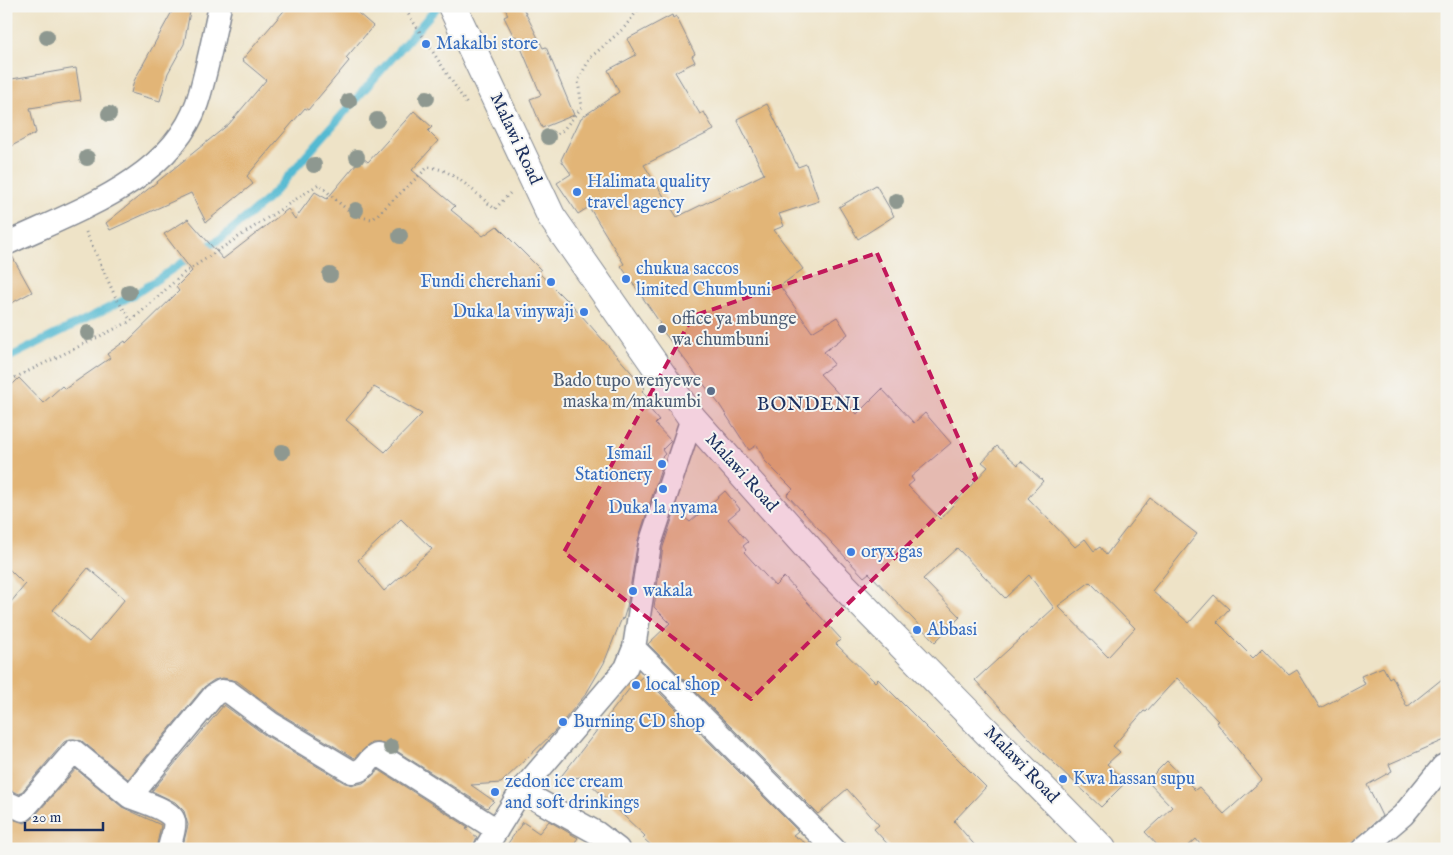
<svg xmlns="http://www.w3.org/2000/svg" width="1453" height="855" font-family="'IM FELL English',serif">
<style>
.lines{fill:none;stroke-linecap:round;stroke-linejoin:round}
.stream{stroke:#54bad2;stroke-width:8}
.building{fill:#e2b577;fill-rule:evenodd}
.street-casing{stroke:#848992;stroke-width:25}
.primary-casing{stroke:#848992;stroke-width:30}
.path{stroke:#848992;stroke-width:3;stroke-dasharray:1 4;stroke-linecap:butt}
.street{stroke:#fff;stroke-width:22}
.primary{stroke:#fff;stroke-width:28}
.tree{fill:#8e9890}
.marked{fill:#c2185b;fill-opacity:0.2;stroke:#c2185b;stroke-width:4;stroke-dasharray:10 6;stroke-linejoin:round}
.shop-dot{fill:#3f7fe0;stroke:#f6f6f2;stroke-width:2}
.service-dot{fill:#5c6f8a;stroke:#f6f6f2;stroke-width:2}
.labels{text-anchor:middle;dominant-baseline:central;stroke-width:4;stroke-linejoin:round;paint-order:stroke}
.shop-label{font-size:18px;fill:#366cbe;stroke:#f6f6f2;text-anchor:start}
.street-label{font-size:18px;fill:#1b2f5e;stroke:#f6f6f2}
.service-label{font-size:18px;fill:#4e5e75;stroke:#f6f6f2;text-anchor:start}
.neighbourhood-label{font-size:19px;letter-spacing:1px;fill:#1b2f5e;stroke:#f6f6f2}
</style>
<rect width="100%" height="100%" fill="#f6f6f2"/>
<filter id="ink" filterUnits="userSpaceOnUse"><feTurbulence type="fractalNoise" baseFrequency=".02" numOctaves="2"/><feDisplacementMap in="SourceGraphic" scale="10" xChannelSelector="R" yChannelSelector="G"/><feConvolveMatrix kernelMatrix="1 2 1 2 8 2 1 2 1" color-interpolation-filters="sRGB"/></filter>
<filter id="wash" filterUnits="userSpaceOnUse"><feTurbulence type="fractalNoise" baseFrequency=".0096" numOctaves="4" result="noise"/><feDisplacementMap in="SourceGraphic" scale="20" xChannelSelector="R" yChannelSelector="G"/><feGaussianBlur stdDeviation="1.12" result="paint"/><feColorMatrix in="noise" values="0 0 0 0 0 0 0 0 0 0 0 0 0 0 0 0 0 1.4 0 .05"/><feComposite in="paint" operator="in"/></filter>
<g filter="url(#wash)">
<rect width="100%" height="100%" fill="#eee3c7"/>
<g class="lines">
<path class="stream" d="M202,250l21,-13 46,-39 169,-192
M6,359l128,-64 58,-39"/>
</g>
<g id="blocks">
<path class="building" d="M175,6h16l-7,38 -16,29 -8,28 -29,-8 3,-12z
M288,6h62l23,20 -27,32 3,3 -41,49 -3,-2 -58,68 6,8 -47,38 -15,-29 -81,37 -4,-7 123,-99 37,-44 -24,-20z
M504,6h18l21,42 3,-1 28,68 -32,13 -12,-29 11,-4 -25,-59 -2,1 -10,-20 4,-2z
M672,15l1,3 3,-2 19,38 -3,2 3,6 -20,10 25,42 4,-2 10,18 -70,35 33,52 87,-43 -27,-55 30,-15 31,63 8,-3 13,37 -40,13 5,12 -10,4 29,39 -23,17 32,46 25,-15 11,17 -24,18 10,12 -14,10 37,40 25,-25 32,34 11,-10 26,30 -40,34 3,4 -6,5 32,33 48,-52 -6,-5 15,-16 21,19 3,-4 22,20 -15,17 47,49 10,-8 9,12 6,-4 6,8 44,-57 47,36 -45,57 37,32 25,-28 15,14 -12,13 36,36 10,-10 26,27 8,-5 23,38 45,-24 -4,-8 22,-9 6,11 3,-2 15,31 40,-32v64l-58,25 3,7 -25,14 15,31 -30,27 -12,6h-136l-8,-10 -11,10h-24l-16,-17 27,-25 -25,-26 20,-20 28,29 4,-3 25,27 38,-34 -46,-58 2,-1 -41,-43 -31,34 -2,-1 -31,35 7,6 -13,12 19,18 -25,25 -60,-56 -66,-71 79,-72 -25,-33 -24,23 -48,-50 -34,31 37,38 -25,25 -66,-69 -5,4 -77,-82 6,-6 -28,-28 -8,-16 -8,5 -30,-46 -61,-79 2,-2 -39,-57 3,-2 -35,-57 -11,7 -21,-31 14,-9 -10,-14 20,-42 38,-26 -11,-22 28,-15 -9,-16zM1090,582l45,46 -27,29 -50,-51z
M76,68l5,32 -51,8 6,25 -30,16v-69z
M414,111l18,16 -4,4 10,10 -26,29 43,36 -4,4 32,26 14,-10 44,44 -3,2 28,28 1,-1 78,89 -3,3 11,14 -4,3 10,12 -4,4 16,17 -9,9 3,4 -7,7 3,8 -23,71 -11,67 -4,13 -1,-2 -18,45 -18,31 -32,38 -53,51 -30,2 23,16 -7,7 -103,-65h-13l-17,15 -75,-45 -42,-32 -14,-3 -9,2 -10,7 -76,92 -46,-38 -12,-2 -6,3 -44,52 -14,-5v-181l19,-23 -19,-19v-175l13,-13 24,25 19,-17 3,3 45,-31 -3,-4 18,-13 1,2 53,-52 -3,-4 16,-16 -28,-37 24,-15 35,40 65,-50 7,10 20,-27 12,7 35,-42 6,5zM374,387l48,27 -37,38 -39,-32zM401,519l31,30 -48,42 -26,-31zM88,568l37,31 -36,43 -36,-32z
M876,185l18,31 -36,23 -19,-32z
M12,256l20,36 -26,14v-49z
M725,491l15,18 -12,10 20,23 -5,4 3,4 -2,2 31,34 9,-9 57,62 -5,5 39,38 3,-3 108,108 -32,34 24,28h-86l-18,-20 5,-4 -32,-36 -29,25 -170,-170 22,-21 -16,-16 9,-60 12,-37 15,12z
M643,676l155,155 -5,4 22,14h-160l-12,-11 2,-2 -62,-59 -24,2 71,-91z
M224,705l41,30 80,48 9,2 9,-2 16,-13 89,57 -2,2 11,8 -5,12h-290l6,-24 -4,-14 -9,-9 -23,-11z
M76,769l46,38 39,18 -5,24h-150v-32l19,6 7,-4z
M549,821l29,17 -8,11h-66l19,-27 16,11z"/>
</g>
</g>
<g filter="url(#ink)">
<use href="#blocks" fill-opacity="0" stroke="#848992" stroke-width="1"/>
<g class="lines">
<g class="street-casing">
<path id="street" d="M6,244c67,-32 165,-64 191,-141 10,-31 16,-65 23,-97
M634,648l200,201
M521,791l76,42 21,16
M130,797c10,4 42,13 44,24 2,8 -4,20 -5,28
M6,802l17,8 51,-59 56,46 84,-102 7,-4 8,1 43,32 80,48c17,-2 13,-12 25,-17l4,1 116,74
M485,849l36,-58 105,-123 8,-20 16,-104 42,-126
M1363,849l40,-34 40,-49 4,-2"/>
</g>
<g class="primary-casing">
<path id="primary" d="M452,6l99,210 141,202 132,148 278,283"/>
</g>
<path class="path" d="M403,6l65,100
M545,142l18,-12 19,-23 -4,-26 12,-23 34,-30 17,-22
M86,232l29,64 16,25
M6,382l125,-61 53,-48 135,-89c16,14 31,34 54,35l55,-52c25,1 48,27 67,42l16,-17"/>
<use href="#street" class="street"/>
<use href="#primary" class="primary"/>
</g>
<g class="tree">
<circle cx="47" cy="37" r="8"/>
<circle cx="427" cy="98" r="8"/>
<circle cx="349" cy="101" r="8"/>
<circle cx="109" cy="114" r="8"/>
<circle cx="377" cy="120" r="8"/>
<circle cx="548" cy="137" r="8"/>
<circle cx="357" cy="157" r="8"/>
<circle cx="87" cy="158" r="8"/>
<circle cx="314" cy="165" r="8"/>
<circle cx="896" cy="201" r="8"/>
<circle cx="356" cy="210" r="8"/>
<circle cx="400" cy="236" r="8"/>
<circle cx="330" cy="275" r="8"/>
<circle cx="129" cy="292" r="8"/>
<circle cx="88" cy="333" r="8"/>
<circle cx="282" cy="452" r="8"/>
<circle cx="391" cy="747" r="8"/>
</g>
</g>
<path class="marked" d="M877,253l99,225 -225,221 -187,-147 129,-236z"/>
<g class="shop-dot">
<circle cx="426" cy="44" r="5"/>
<circle cx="577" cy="192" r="5"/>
<circle cx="626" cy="279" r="5"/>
<circle cx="551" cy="282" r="5"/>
<circle cx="584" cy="312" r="5"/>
<circle cx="662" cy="464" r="5"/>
<circle cx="663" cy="489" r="5"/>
<circle cx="851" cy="552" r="5"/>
<circle cx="633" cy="591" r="5"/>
<circle cx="917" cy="630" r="5"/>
<circle cx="636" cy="685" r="5"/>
<circle cx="563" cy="722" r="5"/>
<circle cx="1063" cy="779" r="5"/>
<circle cx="495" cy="792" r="5"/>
</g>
<g class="service-dot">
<circle cx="662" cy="329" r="5"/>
<circle cx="711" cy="391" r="5"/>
</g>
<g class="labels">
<g class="shop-label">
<text x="436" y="44">Makalbi store</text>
<text x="587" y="182">Halimata quality<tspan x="587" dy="21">travel agency</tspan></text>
<text x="636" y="269">chukua saccos<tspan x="636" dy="21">limited Chumbuni</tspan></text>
<text x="541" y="282" text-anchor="end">Fundi cherehani</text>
<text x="574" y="312" text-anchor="end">Duka la vinywaji</text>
<text x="652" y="454" text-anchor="end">Ismail<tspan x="652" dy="21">Stationery</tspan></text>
<text x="663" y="508" text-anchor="middle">Duka la nyama</text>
<text x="861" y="552">oryx gas</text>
<text x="643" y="591">wakala</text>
<text x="927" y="630">Abbasi</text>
<text x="646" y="685">local shop</text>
<text x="573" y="722">Burning CD shop</text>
<text x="1073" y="779">Kwa hassan supu</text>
<text x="505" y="782">zedon ice cream<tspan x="505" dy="21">and soft drinkings</tspan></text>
</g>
<g class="street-label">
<text transform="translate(515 139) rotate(65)">Malawi Road</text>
<text transform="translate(741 473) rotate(48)">Malawi Road</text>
<text transform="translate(1021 765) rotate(46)">Malawi Road</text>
</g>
<g class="service-label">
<text x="672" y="319">office ya mbunge<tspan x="672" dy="21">wa chumbuni</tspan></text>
<text x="701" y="381" text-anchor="end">Bado tupo wenyewe<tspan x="701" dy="21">maska m/makumbi</tspan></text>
</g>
<g class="neighbourhood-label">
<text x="809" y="405">BONDENI</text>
</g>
</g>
<rect width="1453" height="855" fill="none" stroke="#f6f6f2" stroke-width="25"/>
<path d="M25 822v8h78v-8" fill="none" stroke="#1b2f5e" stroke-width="2.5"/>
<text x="32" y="822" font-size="15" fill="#1b2f5e" stroke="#f6f6f2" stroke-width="4" paint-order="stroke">20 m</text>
</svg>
